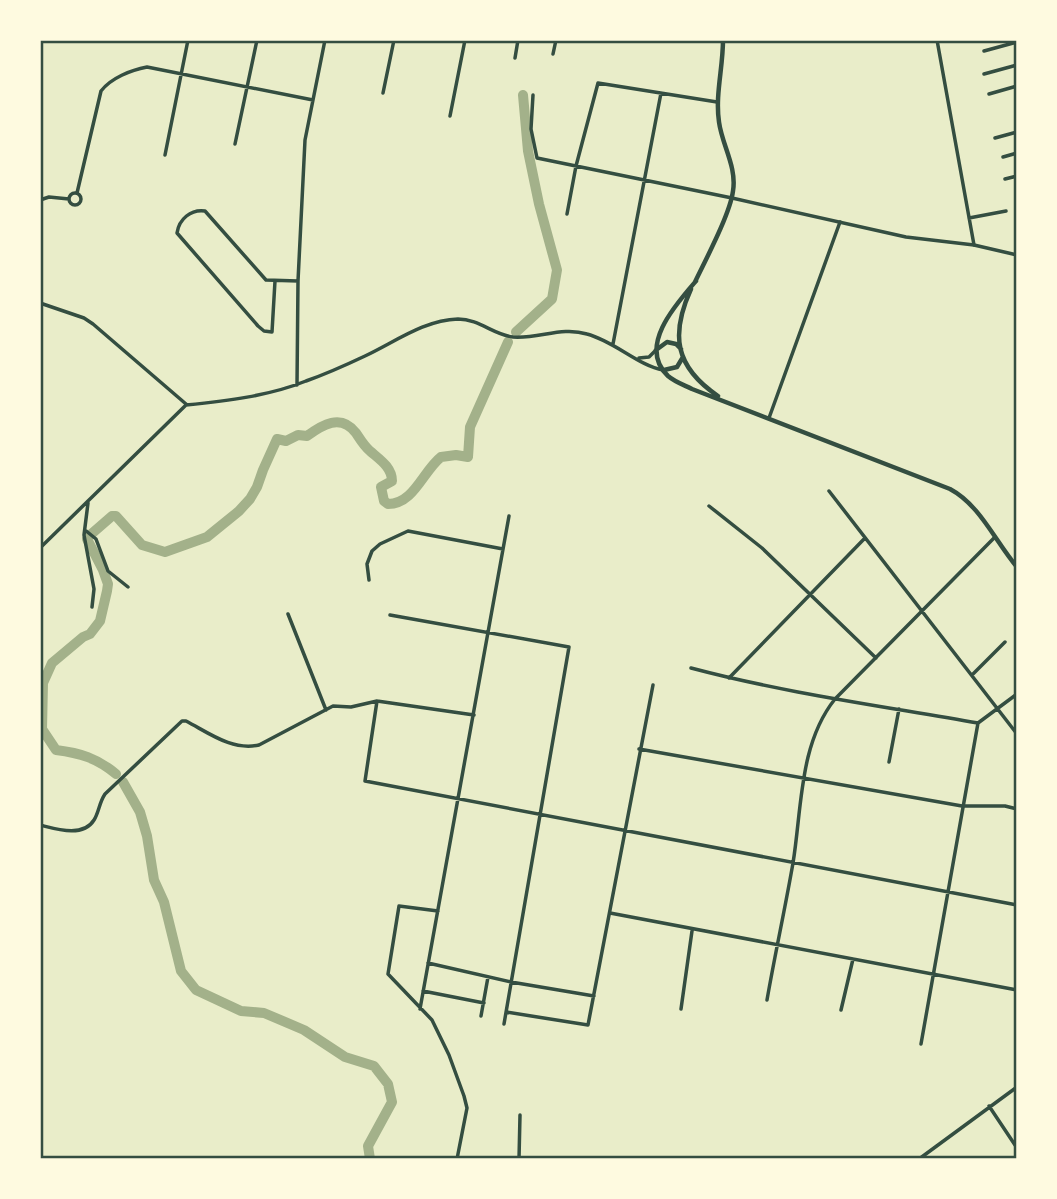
<svg xmlns="http://www.w3.org/2000/svg" width="1057" height="1199" font-family="Manrope,sans-serif">
<style>
.lines{fill:none;stroke-linecap:round;stroke-linejoin:round}
.river{stroke:#a3b18a;stroke-width:10}
.minor{stroke:#344e41;stroke-width:3.5}
.tertiary{stroke:#344e41;stroke-width:3.5}
.secondary{stroke:#344e41;stroke-width:4.5}
.neatline{fill:none;stroke:#344e41;stroke-width:2.5}
</style>
<rect width="100%" height="100%" fill="#e9edc9"/>
<g class="lines">
<path class="river" d="M516,332l36,-33 5,-29 -18,-66 -11,-53 -5,-56
M116,774c-19,-16 -36,-21 -60,-24l-14,-21 1,-46 9,-20 31,-26 7,-3 10,-13 7,-30 1,-7 -5,-14 -16,-31 2,-3 23,-20h4l26,29 23,7 42,-15 32,-26 11,-12 7,-12 6,-17 14,-31 9,2 12,-6 9,1c15,-11 34,-23 49,-3 4,6 8,13 14,18 9,8 22,16 22,30l-11,6 3,14 4,3c26,0 35,-33 53,-47l15,-2 12,2 2,-30 38,-85
M123,782l17,30 7,24 7,44 10,22 17,69 15,19 45,21 23,2 40,17 41,27 29,9 14,18 4,18 -24,44 2,13"/>
<path class="minor" d="M937,40l37,205
M984,51l33,-9
M553,54l3,-14
M515,58l3,-18
M984,74l33,-9
M383,93l11,-53
M989,94l28,-8
M533,95l-2,34 6,29 195,40
M450,116l15,-76
M995,138l22,-6
M235,144l22,-104
M165,155l23,-115
M1003,157l14,-4
M1005,179l12,-3
M69 199a6 6 0 1 1 12 0a6 6 0 1 1-12 0Z
M77,193l24,-102c10,-13 30,-21 46,-24l166,33
M40,200l9,-3 20,2
M567,214l9,-48 22,-83 119,19
M969,218l37,-7
M275,281l-3,51 -8,-1 -6,-5 -81,-93c2,-14 14,-24 28,-22l61,69 32,1
M40,303l44,15 9,6 93,80
M613,344l48,-251
M639,358l10,-1 7,-7
M297,385l1,-104 7,-141 20,-100
M769,418l71,-196
M829,491l188,243
M88,503l-4,32 10,54 -2,18
M709,506l53,42 114,110
M85,530l11,9 12,32 20,16
M40,548l146,-143c40,-4 83,-9 120,-24 20,-7 40,-16 59,-25 30,-14 59,-36 93,-37 21,0 36,16 55,18 26,2 49,-11 74,-3 27,7 52,32 76,36
M369,580l-2,-16 5,-13 8,-7 28,-13 95,18
M288,614l38,96
M390,615l179,32 -65,377
M691,668c94,25 191,38 287,55
M972,675l33,-33
M729,678l136,-140
M377,701l-12,80 652,124
M639,749l323,57h43l12,3
M889,762l10,-53
M40,825c16,4 43,13 54,-5 5,-8 5,-17 11,-26l77,-73h4c23,12 46,30 73,24l74,-39 18,1 26,-6 97,14
M438,911l-39,-5 -11,68 44,46 17,35 15,41 3,12 -10,51
M610,913l407,77
M428,963l83,19 83,14
M423,991l61,12
M767,1000c8,-46 18,-91 26,-137 9,-55 6,-119 42,-164l159,-161
M420,1009l89,-493
M681,1009l11,-78
M841,1010l12,-51
M506,1012l82,13 65,-340
M481,1016l7,-39
M921,1044l57,-321 39,-29
M989,1106l26,39
M519,1159l1,-44
M919,1159l98,-72"/>
<path class="tertiary" d="M732,198l174,39 68,8 43,10"/>
<path class="secondary" d="M696,281c-20,23 -59,66 -28,95 7,6 16,9 24,13l258,100c30,16 45,52 67,78
M695,282c11,-23 35,-68 38,-91 4,-24 -11,-46 -14,-69 -4,-27 4,-54 4,-82
M691,289c-21,46 -16,78 27,107
M656,350l11,-8 9,2 5,5
M664,370l13,-3 6,-10"/>
</g>
<rect width="1057" height="1199" fill="none" stroke="#fefae0" stroke-width="84"/>
<rect x="42" y="42" width="973" height="1115" class="neatline"/>
</svg>
